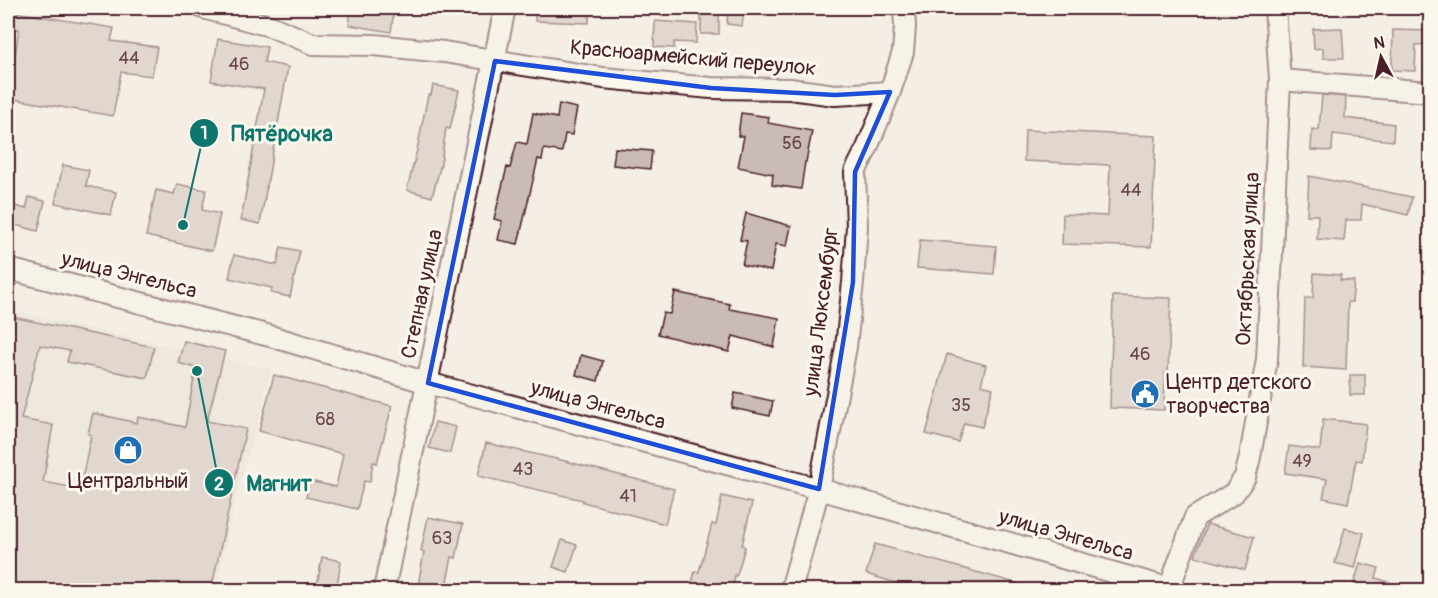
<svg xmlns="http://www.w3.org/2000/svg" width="1438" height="598" font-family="Pangolin,sans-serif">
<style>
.built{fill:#e7dfd6}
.building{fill:#cabbb6;stroke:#4a1f2b;stroke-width:1.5}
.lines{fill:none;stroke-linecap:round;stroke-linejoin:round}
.minor-casing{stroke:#4a1f2b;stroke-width:24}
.minor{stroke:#fbf7ec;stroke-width:20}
.marked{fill:none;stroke:#1d4ed8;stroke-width:4.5;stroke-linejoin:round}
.labels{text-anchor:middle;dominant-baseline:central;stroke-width:6;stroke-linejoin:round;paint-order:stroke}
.number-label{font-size:18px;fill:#6a464e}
.street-label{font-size:21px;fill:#4a1f2b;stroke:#fbf7ec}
.poi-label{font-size:21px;fill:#4a1f2b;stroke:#fbf7ec;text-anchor:start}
.leader{fill:none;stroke:#0f766e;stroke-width:2}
.callout-dot{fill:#0f766e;stroke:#fbf7ec;stroke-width:2}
.mark-label{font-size:18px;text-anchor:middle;font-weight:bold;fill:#fff}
.callout-label{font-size:22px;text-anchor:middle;font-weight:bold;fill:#0f766e;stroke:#fbf7ec;stroke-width:6;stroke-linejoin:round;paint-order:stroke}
</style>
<rect width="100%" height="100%" fill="#f4eee4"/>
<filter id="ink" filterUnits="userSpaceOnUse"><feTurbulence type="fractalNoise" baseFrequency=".0167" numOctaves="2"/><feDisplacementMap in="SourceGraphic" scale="12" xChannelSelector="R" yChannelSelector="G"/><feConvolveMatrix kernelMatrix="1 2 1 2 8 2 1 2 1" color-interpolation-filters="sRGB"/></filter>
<g filter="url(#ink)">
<path class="built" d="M8,310l263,59 -11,46 -21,69 -23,106h-208z"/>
<path class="building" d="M351,8l43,1 -3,23 -42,-7z
M535,8h55l-1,15 -54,-2z
M728,8l16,2 -2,16 -15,-2z
M8,11l106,17 -3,13 46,6 -5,29 -31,-4 -8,44 -105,-18v-23l4,1 7,-47 -11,-1z
M701,11h18v23h-18z
M655,21l42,3 -1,19 -22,-1v6l-20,-1z
M1342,28l2,30h-21v-10l-9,1 -1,-20z
M1393,30l38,1v13l-15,1 -1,26 -23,-1z
M218,39l49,8 -3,15 24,5 -28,157 -19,-4 23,-131 -53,-8z
M433,85l26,5 -9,39 -4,-1 -5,36 -9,33 -25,-7 10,-40 11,-55h3z
M1322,95l24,2 -1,21 49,6 -1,17 -60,-7 -1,17 -21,-1 1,-21 7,1z
M559,104l18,4 -5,27 -7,-1 -3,18 -18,-3 -2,11 -4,-1 -20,85 -20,-4 4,-19 -8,-2 13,-52 3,1 7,-26 10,2 6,-31 24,5z
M741,113l28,4 -1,6 44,8 -6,31h-1l-4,27 -29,-4 1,-11 -35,-7 6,-31h-6z
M1025,130l131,6 -5,111 -89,-3 1,-30 45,2 2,-51 -86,-4z
M615,148l37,3 -2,18 -37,-4z
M63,165l26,5 -3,16 30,6 -5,23 -56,-12z
M1309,176l103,21 -4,18 -46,-11 -1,16h-15l-2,21 -27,-2 1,-24h-11z
M177,184l29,6 -4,20 18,4 -8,37 -66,-15 10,-46 18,4z
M29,197l16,4 -7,30 -30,-8v-19l18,5z
M746,213l45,13 -4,20 -11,-2 -5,27 -29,-6 5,-24 -7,-1z
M920,240l76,6 -2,28 -77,-6z
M281,247l19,4 -10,46 -19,-4 1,-5 -43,-10 5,-23 43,10z
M1314,273l27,2 -1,5 14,1 -2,21h-4l-2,68 -43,-3 2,-69h8z
M675,292l55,12 -1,5 50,9 -5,29 -41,-11 -4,16 -71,-18 5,-21 7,1z
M1113,296l58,2 -3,75h-3l-1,37 -54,-2z
M8,316l146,31 -7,31 -80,-16 3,-11 -30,-6 -19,74 32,6 -10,57 37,7 11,-54 -3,-1 5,-21 44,10 1,-6 47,10 11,-59 -18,-5 6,-22 41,10 -18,70 39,8 -35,162h-96l-38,-9 -2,9h-67v-55l7,-38 -7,-1z
M947,354l39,11 -5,20 12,3 -11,39 -18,-4 -6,19 -32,-8z
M581,355l22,6 -5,20 -22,-6z
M274,375l118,31 -15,57 -4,-1 -3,20 -6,-1 -7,28 -51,-12 4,-16 26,6 7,-33 -84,-23z
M1350,375h15v20h-15z
M735,393l38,8 -3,15 -38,-8z
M1323,419l43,5 -4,37 -6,-1 -8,43 -25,-5 4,-19 -42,-6 4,-27 31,4z
M435,422l21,5 -6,26 -21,-5z
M486,443l75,17 113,29 -9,35 -82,-22v-2l-105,-24z
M722,496l30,7 -10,42 3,2 -8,28h-2l-3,16h-25l-16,-4 4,-16 4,1 13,-48 4,1z
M428,517l35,7 -7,34 -4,-1 -7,34h-28l7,-39 -3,-1z
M1207,524l47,13 -9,33 -50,-14z
M1345,528l19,5 -9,35 -20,-5z
M562,540l15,5 -9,27 -15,-5z
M875,544l152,42 -1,5h-74l-20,-6 -1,6h-8l-57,-17z
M322,557l19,4 -5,30h-20z
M1360,563l19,5 -3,10 28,9 -1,4h-51z"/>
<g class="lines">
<g class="minor-casing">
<path id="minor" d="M203,8l67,18 43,18 61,1 70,7 159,26 108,10 79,1 45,6 55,-3
M1280,80l150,12
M8,269l262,67 158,47 391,106 356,101
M1169,589l26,-72 39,-24 11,-16 5,-20 17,-98 13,-279 -5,-72
M384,590l121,-582
M791,590l28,-101 27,-142 7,-65 4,-55 -2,-55 12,-24 23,-56 13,-40 2,-25 -1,-19"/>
</g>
<use href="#minor" class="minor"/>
</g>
</g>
<path d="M0 0H1438V598H0ZM495,61l216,27 124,7 55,-3 -35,80 -2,110 -34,207 -391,-106z" fill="#f4eee4" fill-opacity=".55" fill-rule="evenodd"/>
<path class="marked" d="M495,61l216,27 124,7 55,-3 -35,80 -2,110 -34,207 -391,-106z"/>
<defs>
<g id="civic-disc" transform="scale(1.5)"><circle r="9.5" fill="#1f6fb2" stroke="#fbf7ec"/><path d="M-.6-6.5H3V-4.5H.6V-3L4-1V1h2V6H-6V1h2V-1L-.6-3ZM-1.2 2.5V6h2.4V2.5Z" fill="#fff"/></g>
<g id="shop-disc" transform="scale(1.5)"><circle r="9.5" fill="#1f6fb2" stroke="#fbf7ec"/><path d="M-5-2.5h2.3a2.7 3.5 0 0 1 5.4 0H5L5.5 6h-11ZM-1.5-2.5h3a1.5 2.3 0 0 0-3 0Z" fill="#fff"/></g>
</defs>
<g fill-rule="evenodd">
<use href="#civic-disc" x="1145" y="394"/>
<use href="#shop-disc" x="128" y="450"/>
</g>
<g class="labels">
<g class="number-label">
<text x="129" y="58">44</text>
<text x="239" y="64">46</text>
<text x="792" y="143">56</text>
<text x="1131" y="190">44</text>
<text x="1140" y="354">46</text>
<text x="961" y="405">35</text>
<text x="325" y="419">68</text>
<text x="1302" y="461">49</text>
<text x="523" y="469">43</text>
<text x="628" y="496">41</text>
<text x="442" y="538">63</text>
</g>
<g class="street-label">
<text transform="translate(693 58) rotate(5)">Красноармейский переулок</text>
<text transform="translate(1248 259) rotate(-87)">Октябрьская улица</text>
<text transform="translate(129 275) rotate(14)">улица Энгельса</text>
<text transform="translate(422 294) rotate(-78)">Степная улица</text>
<text transform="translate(821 312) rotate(-83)">улица Люксембург</text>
<text transform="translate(598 405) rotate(15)">улица Энгельса</text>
<text transform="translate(1066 535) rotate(16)">улица Энгельса</text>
</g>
<g class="poi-label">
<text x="1166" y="382">Центр детского<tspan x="1166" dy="24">творчества</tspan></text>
<text x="128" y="481" text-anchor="middle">Центральный</text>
</g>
</g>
<path class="leader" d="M183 225L204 133M197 371L219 483"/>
<g class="callout-dot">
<circle cx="183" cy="225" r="6"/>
<circle cx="197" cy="371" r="6"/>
<circle cx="204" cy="133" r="15"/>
<circle cx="219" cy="483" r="15"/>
</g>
<g class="mark-label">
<text x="204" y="139">1</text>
<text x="219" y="490">2</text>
</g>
<g class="callout-label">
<text x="282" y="141">Пятёрочка</text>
<text x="279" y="491">Магнит</text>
</g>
<rect width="1438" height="598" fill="none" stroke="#fbf7ec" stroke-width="30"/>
<rect x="15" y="15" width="1408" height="568" fill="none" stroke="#4a1f2b" stroke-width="2" filter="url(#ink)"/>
<g transform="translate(1381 57) rotate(352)" stroke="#fbf7ec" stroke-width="4.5" paint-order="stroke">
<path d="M0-4.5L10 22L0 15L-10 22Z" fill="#4a1f2b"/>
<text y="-9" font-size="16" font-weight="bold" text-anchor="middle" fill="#4a1f2b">N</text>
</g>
</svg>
